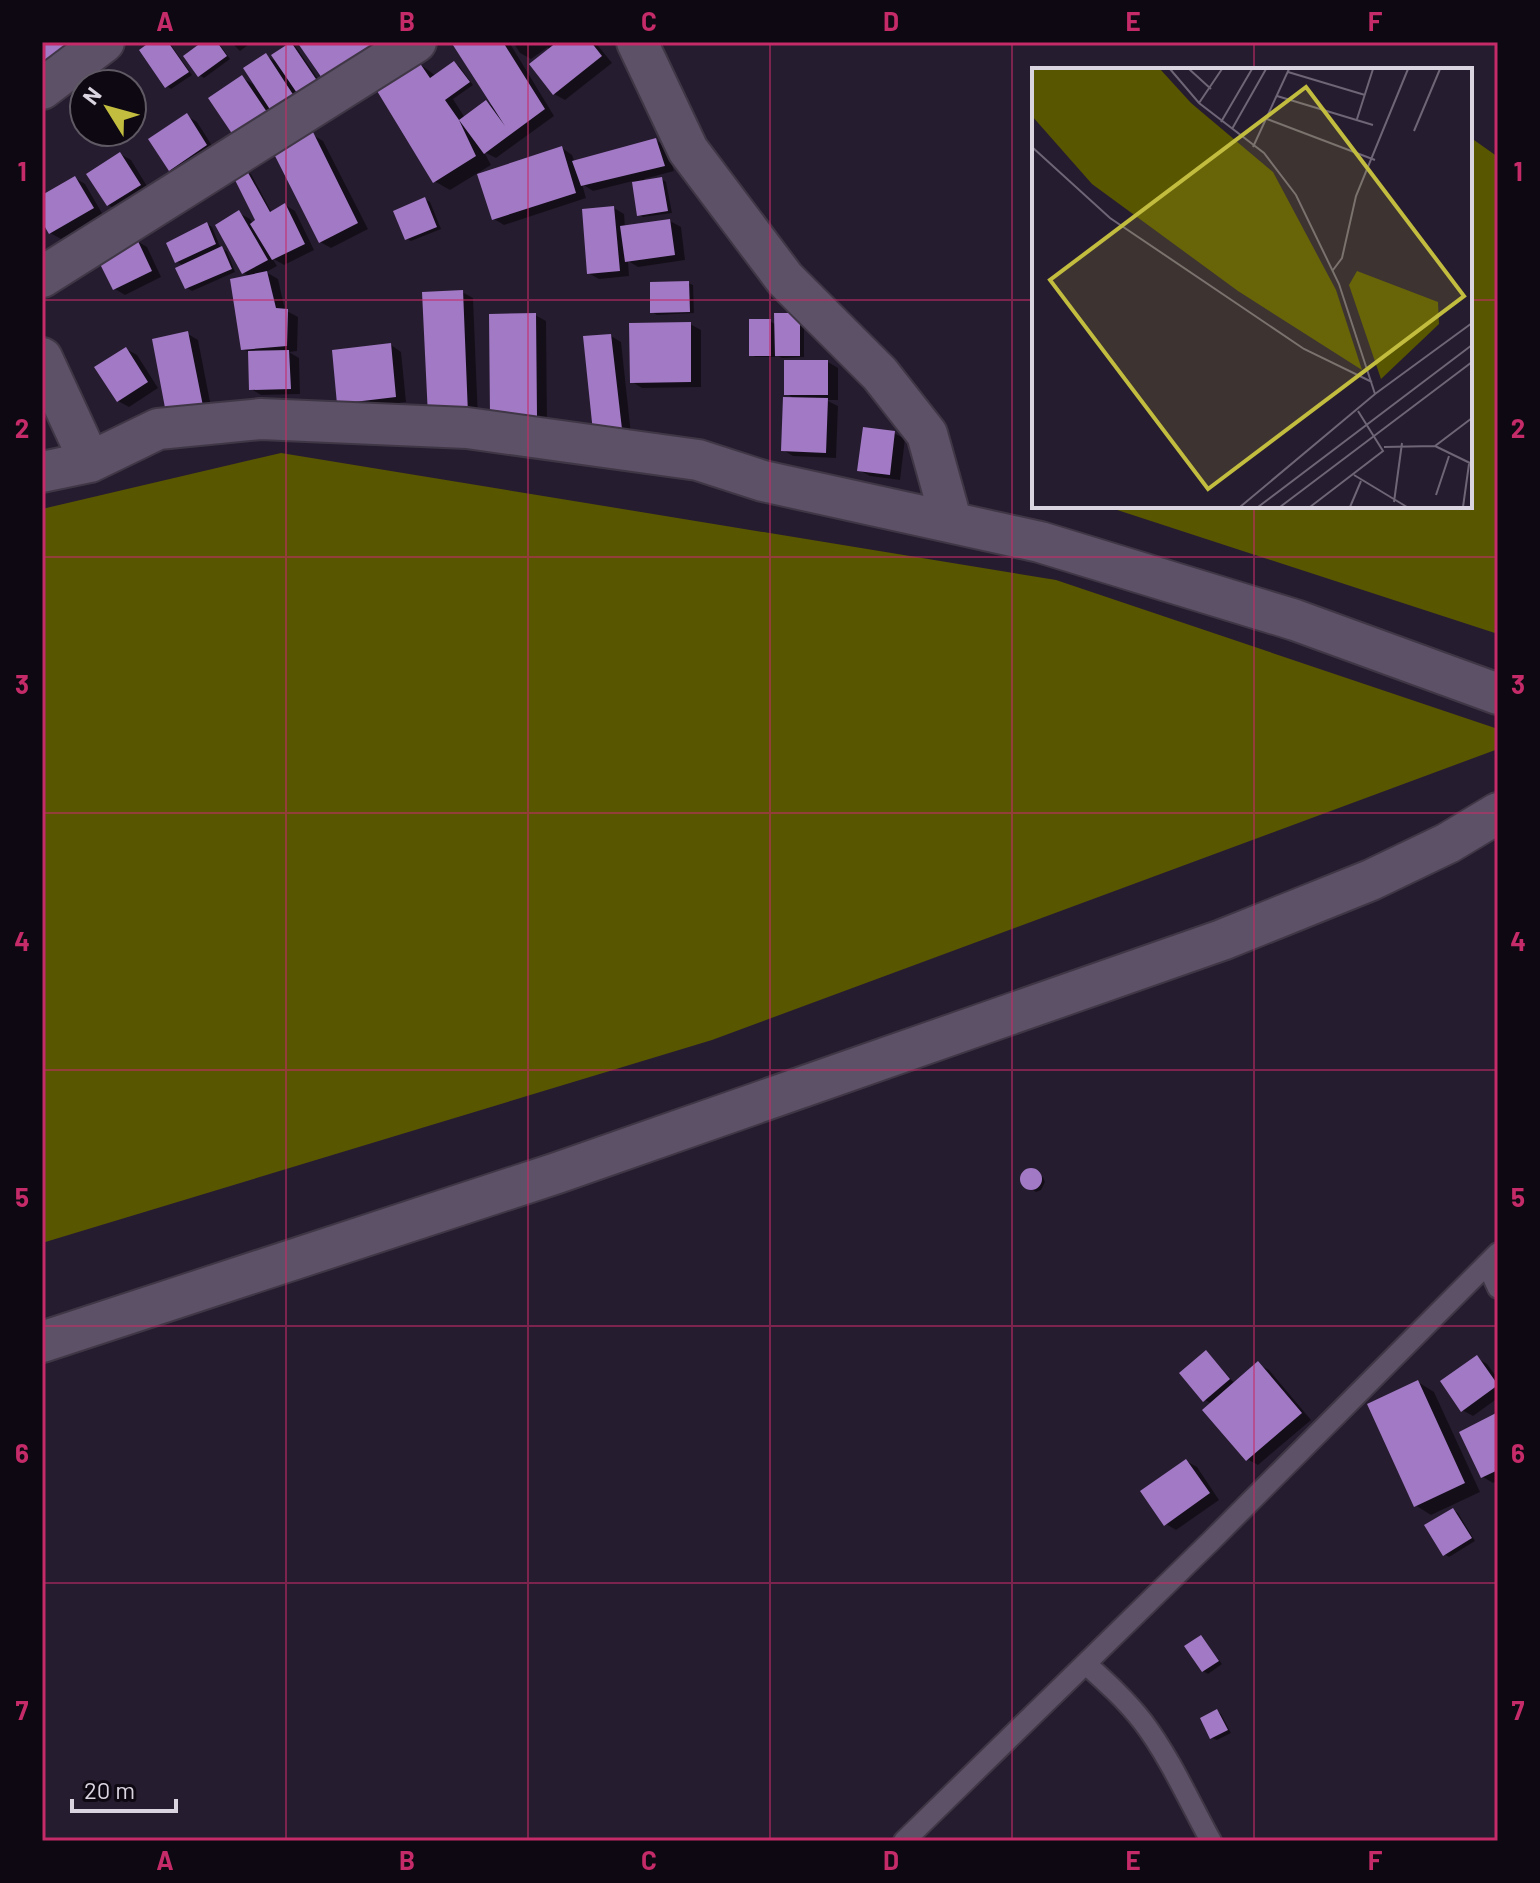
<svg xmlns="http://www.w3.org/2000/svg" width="1540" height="1883" font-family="Barlow,sans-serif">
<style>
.water{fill:#595600}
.shadow{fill:#0007}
.building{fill:#a279c5}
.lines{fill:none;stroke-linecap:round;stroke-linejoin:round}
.lane-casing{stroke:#403746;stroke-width:24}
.street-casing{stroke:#403746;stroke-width:44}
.lane{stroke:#5c5167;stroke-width:20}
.street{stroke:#5c5167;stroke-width:40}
.grid{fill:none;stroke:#c42b68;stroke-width:2;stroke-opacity:0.55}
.inset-road{fill:none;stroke:#6e6576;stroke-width:2}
.view{fill:#c2bd3f;fill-opacity:0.15;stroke:#c2bd3f;stroke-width:4}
.inset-edge{fill:none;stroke:#dad3e0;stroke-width:4}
.neatline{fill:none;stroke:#c42b68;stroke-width:3}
.grid-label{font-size:26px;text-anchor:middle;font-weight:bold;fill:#c42b68}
</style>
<rect width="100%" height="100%" fill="#261c2f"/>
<path class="water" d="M1474,140l24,17v477l-393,-128h365v-363z
M281,453l775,127 442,149v20l-786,291 -670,203v-734z"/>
<path class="shadow" d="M153,42h16l23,33 -21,14 -4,-3z
M206,42h12l12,17 -26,19 -5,-3z
M231,42h21l-12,9z
M454,42h55l45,74 -58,42 -12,-6 7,13 -41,25 -16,-9 -17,-119 19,14 19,-13 4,3 14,19 -20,14 12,19 21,-16 9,6z
M513,42h82l17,21 -47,37 -11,-6 -6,-47 -17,12 -11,-6z
M291,44l5,3 26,38 -17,12 -9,-5 7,11 -20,13 -14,-8 9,14 -31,21 -5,-65 15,8 9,-30 13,7z
M187,116l10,6 19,30 -36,23 -10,-6z
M313,135l10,6 45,88 -37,19 -11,-6z
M655,140l11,6 8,25 -30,8v3l18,-3 4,3 6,31 -29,4 -4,-2 -6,-34 -40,10 -11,-7 4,14 -82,27 -10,-6 68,-71 10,7 3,8z
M120,154l11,6 19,31 -31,20 -11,-6z
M246,172l5,2 21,39 13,-8 10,6 19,39 -30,15 -12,-7 5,8 -11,6 12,7 7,31 13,7 -1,34 -8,1 10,6 1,36 -39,1 -10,-6 -1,-36 -7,-4 7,-72 -6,-4 -5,-60 11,6 3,5 6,-4z
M75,178l10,6 18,31 -42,24 -11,-6 -8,-15v-21z
M425,199l5,3 11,27 -30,12 -4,-2z
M614,208l10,6 1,13 45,-6 11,6 4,33 -47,7 -10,-6 1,15 -30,3 -11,-6z
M207,224l5,3 9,22 6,2 8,21 -43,19 -5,-3 -3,-22 -8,-5z
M137,241l10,6 14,30 -36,18 -10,-6z
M688,283l5,2 1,28 -37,2 -5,-3z
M462,292l11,6 5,121 -49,-4z
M535,315l11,6 1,100 -44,1z
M804,317v40l-22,1 -7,-4v3h-20l-4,-3 19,-33 6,4z
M690,324l11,6v57l-59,1 -10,-6z
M188,334l10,6 14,72 -33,6z
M611,336l10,6 10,92 -26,3z
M391,345l10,7 5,50 -57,7 -10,-7z
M126,349l11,6 21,33 -29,19 -11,-6z
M828,362l10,6v32h-12l12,6 -2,52 -43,-2 -10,-6 13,-50 -10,-7z
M894,433l11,6 -5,41 -30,-4 -11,-6z
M1027,1172l16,5 2,5 -4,8 -5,2 -13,-9v-8z
M1207,1352l28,32 23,-20 11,6 42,50 -53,45 -11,-6 -35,-55 -7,-4z
M1477,1358l10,6 11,15v19l-25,18 -11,-6z
M1418,1382l16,10 46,100 -49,23 -16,-10z
M1498,1415v65l-5,3 -10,-6z
M1186,1461l11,6 22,33 -43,30 -10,-6z
M1453,1510l5,3 17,28 -26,16 -5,-3z
M1201,1637l21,27 -14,10 -5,-3z
M1217,1711l4,3 10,19 -14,7 -5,-2z"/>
<path class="building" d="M42,42h20l4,5 -24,16z
M150,42h18l21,30 -24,16 -26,-38z
M202,42h15l10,14 -29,21 -15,-21z
M291,42l27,40 -19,14 -28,-41z
M297,42h74l4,6 -51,33z
M451,42h52l42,67 -61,45 -25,-34 17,36 -43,27 -59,-97 43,-27 13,19 24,-17 16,21 -25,18 14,20 27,-20 19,26z
M557,42h34l11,14 -49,39 -24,-31z
M266,53l28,43 -23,15 -28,-43z
M242,75l27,40 -34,23 -27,-40z
M187,113l20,32 -38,26 -21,-32z
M313,132l45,91 -39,20 -46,-91z
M656,138l9,28 -84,20 -9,-25z
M562,146l14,47 -84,27 -15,-46z
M120,152l21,33 -34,21 -21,-32z
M246,169l24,43 15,-9 20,41 -33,16 -22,-36 5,-4 -22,-44z
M75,176l19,32 -45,26 -7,-12v-27z
M662,177l6,34 -31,5 -5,-34z
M425,197l12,30 -32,13 -12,-29z
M614,206l6,65 -33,3 -5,-65z
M239,210l29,50 -26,14 -27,-49z
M670,219l5,36 -50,7 -5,-36z
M207,222l9,22 -41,19 -9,-20z
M137,239l15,32 -39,19 -16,-32z
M222,246l10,23 -47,20 -10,-21z
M267,271l9,37 12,1 -1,37 -46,4 -11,-71z
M689,281l1,31 -40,1v-31z
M463,290l5,124 -40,2 -6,-124z
M536,313l1,103 -47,1 -1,-103z
M774,313h26v43h-25z
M749,319h22v37h-22z
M691,322v60l-61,1 -1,-60z
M188,331l15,75 -37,7 -14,-74z
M611,334l11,95 -29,3 -10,-96z
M391,343l5,54 -59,7 -5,-54z
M126,347l22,35 -31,20 -23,-35z
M289,350l2,39 -42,1 -1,-39z
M784,360h44v35h-44z
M783,397l45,1 -2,55 -45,-2z
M863,427l32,4 -5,44 -33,-4z
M1020 1179a11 11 0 1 1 22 0a11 11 0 1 1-22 0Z
M1206,1350l24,29 -27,23 -24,-29z
M1477,1355l21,30 -37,27 -21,-31z
M1258,1361l44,52 -56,48 -44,-51z
M1418,1380l47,103 -51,24 -47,-103z
M1498,1412v58l-17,8 -22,-46z
M1186,1459l24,34 -46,33 -24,-35z
M1453,1508l19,30 -29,18 -19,-31z
M1201,1635l18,26 -17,11 -18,-26z
M1217,1709l11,21 -18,9 -10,-21z"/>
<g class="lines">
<g class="lane-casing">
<path id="lane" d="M1487,1264l11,24
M1086,1664c20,18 40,36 57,58 27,36 46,79 68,119
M904,1841l307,-300 287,-288"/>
</g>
<g class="street-casing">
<path id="street" d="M637,42l51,108 97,129 95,95 47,60 24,86
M42,89l62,-47
M42,277l374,-235
M42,358l48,104
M42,472l48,-10 68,-33 103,-10 206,9 231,32 65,21 277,61 255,78 203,74
M42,1342l515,-169 665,-233 149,-60 77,-37 50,-30"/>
</g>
<use href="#lane" class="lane"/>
<use href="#street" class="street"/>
</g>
<path class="grid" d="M286,42v1799M528,42v1799M770,42v1799M1012,42v1799M1254,42v28M42,300h992M1470,300h28M1254,506v1335M42,557h1456M42,813h1456M42,1070h1456M42,1326h1456M42,1583h1456"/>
<g transform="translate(1032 68)">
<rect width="440" height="440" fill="#261c2f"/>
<path d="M0,1h128l31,34 82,69 63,118 26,80 -124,-79 -146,-107 -60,-68zM325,203l81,31 1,22 -58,55 -32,-94z" fill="#595600"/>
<path class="inset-road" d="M138,1l29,34 65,50 32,42 43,89 36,110M157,1l22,20M256,4l77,23M245,28l96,29M167,35l23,-34M235,51l108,41M325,51l16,-50M189,54l31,-53M200,61l34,-60M382,63l26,-62M0,79l78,71 194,131 68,33M221,79l36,-78M301,202l9,-12 14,-62 52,-127M403,378l37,18M352,379l51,-1 37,-28M322,407l53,32M404,427l13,-39M362,434l8,-59M208,439l135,-113 97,-71M226,439l214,-162M248,439l192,-145M278,439l73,-56 -25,-40M318,439l11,-26M431,439l6,-43"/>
<path class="view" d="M274,19l158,209 -256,193 -158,-209z"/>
<rect width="440" height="440" class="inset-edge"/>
</g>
<rect width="1540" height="1883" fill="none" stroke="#0d0811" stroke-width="88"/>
<g transform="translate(108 108) rotate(307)"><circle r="38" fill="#0d0811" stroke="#5f5964" stroke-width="2"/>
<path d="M0-6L14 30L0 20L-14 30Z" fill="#c2bd3f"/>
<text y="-12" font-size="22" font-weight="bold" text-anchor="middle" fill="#dad3e0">N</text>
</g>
<path d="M72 1799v12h104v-12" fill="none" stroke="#dad3e0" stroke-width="4"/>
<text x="84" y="1799" font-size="24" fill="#dad3e0" stroke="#0d0811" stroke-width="6" paint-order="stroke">20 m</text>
<rect x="44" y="44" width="1452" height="1795" class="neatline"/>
<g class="grid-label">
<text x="165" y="31">A</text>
<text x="407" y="31">B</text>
<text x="649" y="31">C</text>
<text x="891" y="31">D</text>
<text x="1133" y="31">E</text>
<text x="1375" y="31">F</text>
<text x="22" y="181">1</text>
<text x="1518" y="181">1</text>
<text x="22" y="438">2</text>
<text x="1518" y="438">2</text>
<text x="22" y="694">3</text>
<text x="1518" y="694">3</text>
<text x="22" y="951">4</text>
<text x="1518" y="951">4</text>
<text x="22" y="1207">5</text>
<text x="1518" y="1207">5</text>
<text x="22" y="1463">6</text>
<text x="1518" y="1463">6</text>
<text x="22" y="1720">7</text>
<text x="1518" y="1720">7</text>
<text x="165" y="1870">A</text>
<text x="407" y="1870">B</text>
<text x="649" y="1870">C</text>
<text x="891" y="1870">D</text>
<text x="1133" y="1870">E</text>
<text x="1375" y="1870">F</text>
</g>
</svg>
